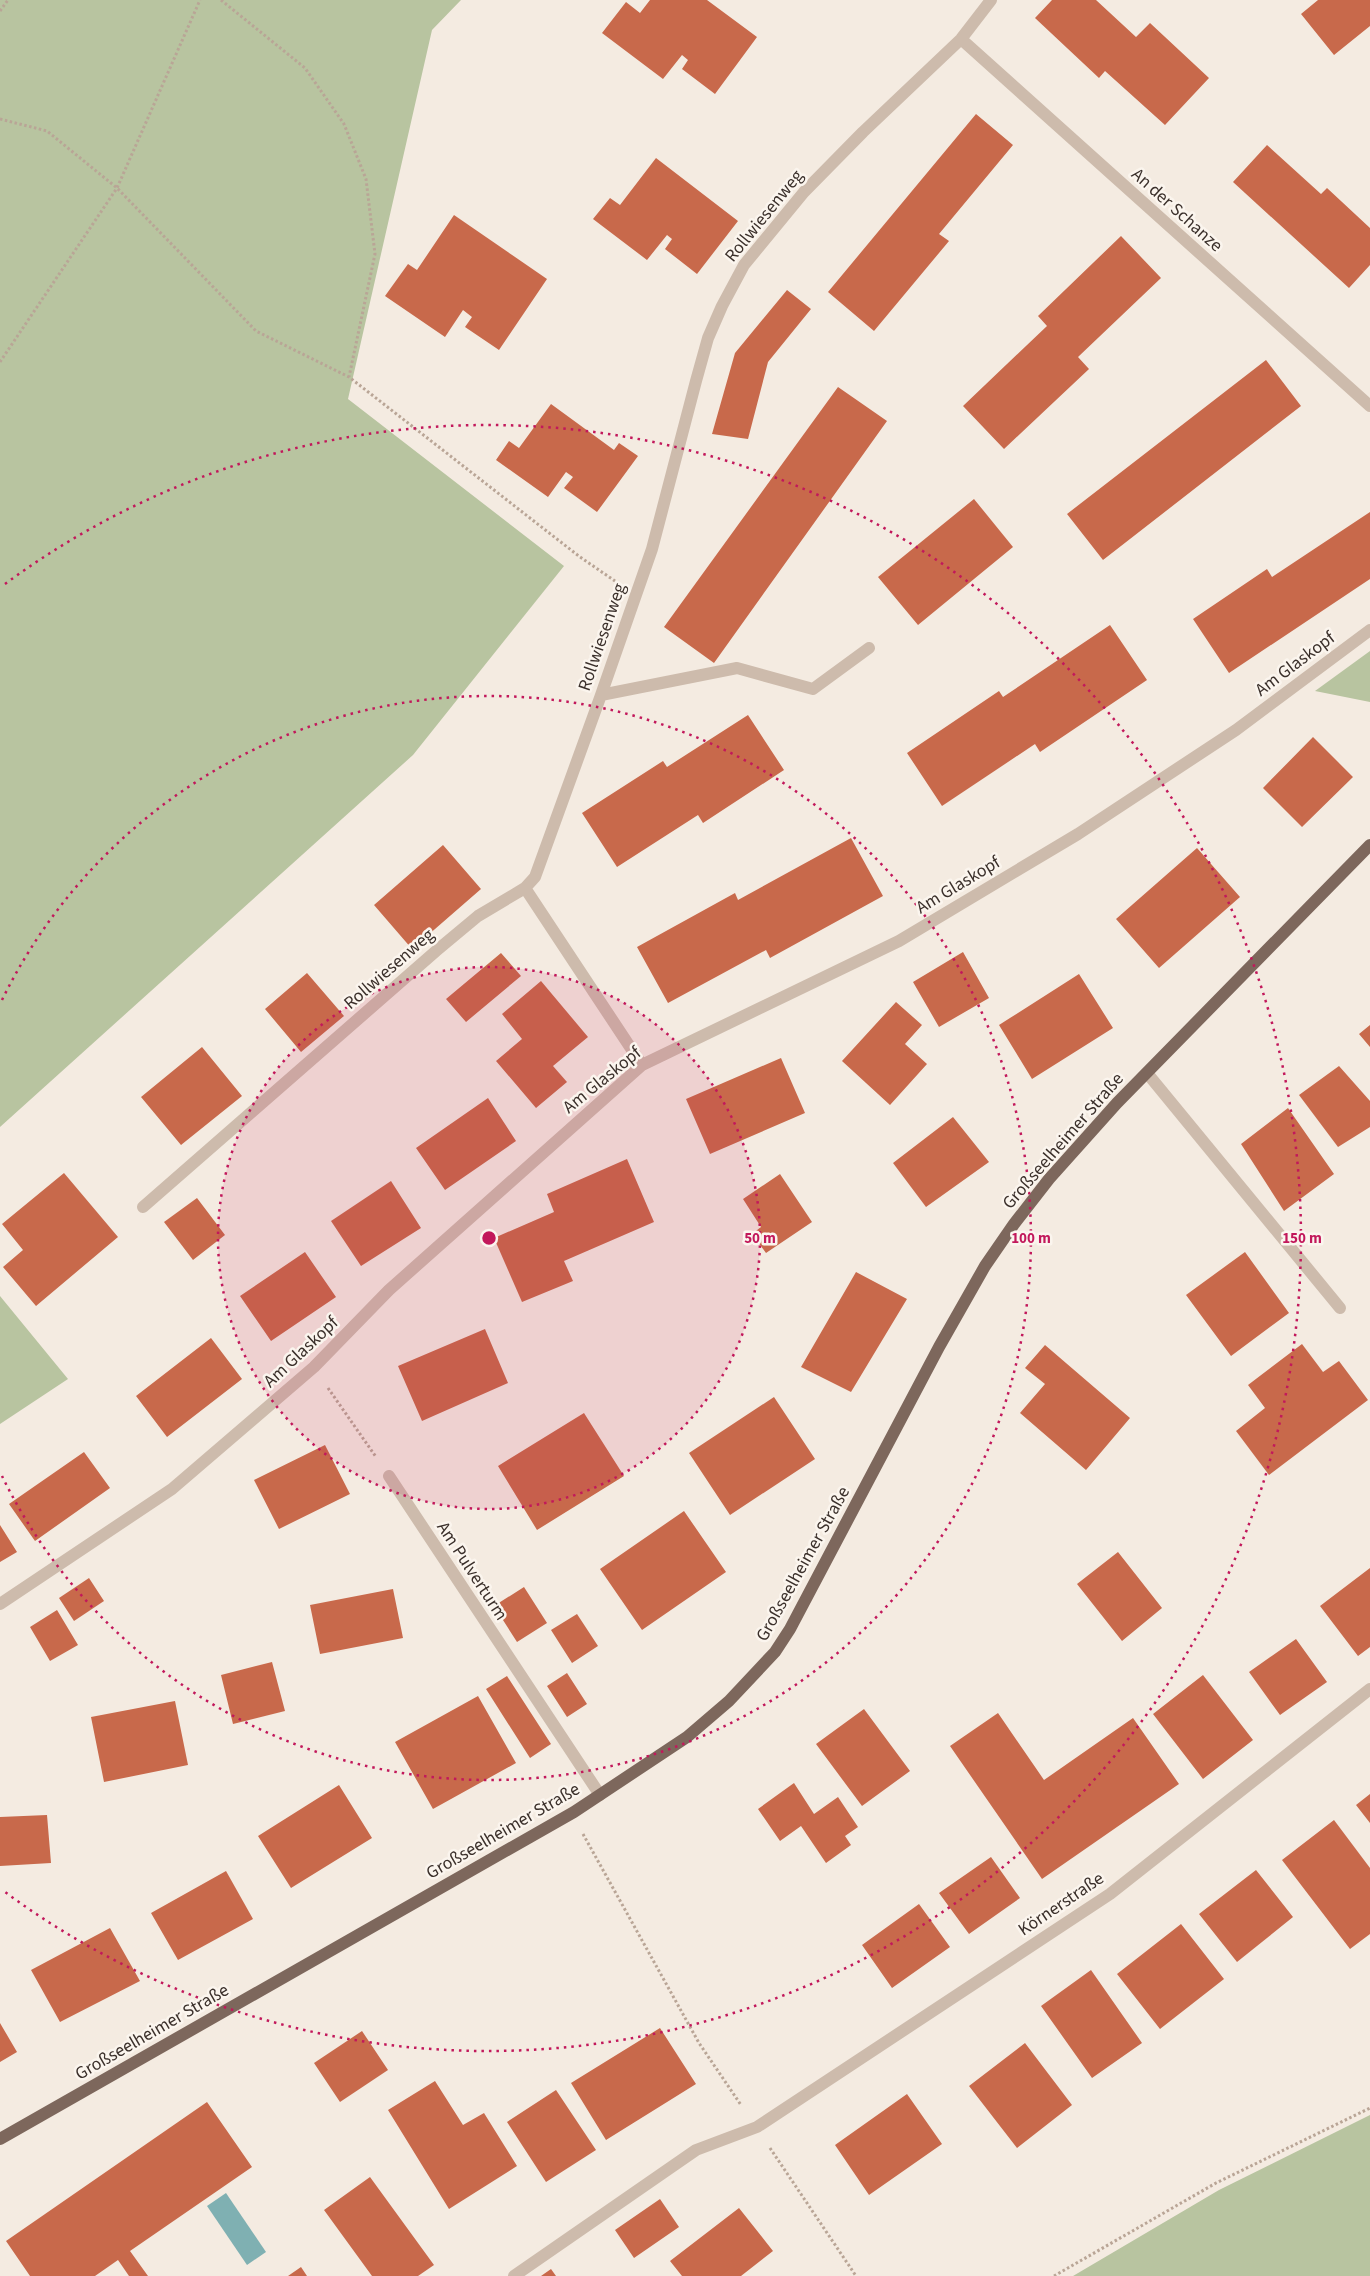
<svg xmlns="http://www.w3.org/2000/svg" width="1370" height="2276" font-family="'Source Sans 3',sans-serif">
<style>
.green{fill:#b8c4a0}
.water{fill:#7fb0b2}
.building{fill:#c8694b}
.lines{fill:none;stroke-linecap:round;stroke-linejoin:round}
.path{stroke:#b9a596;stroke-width:3;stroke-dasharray:2.5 2.5;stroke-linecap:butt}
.minor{stroke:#cdbbac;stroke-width:12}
.major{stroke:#7d675c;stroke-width:12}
.ring{fill:none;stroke:#c2185b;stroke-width:2.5;stroke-dasharray:2.5 5}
.labels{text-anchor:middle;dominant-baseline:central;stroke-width:5;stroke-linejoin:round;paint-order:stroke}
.street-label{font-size:18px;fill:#3b302b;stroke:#fbf5ee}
.centre{fill:#c2185b;stroke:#fbf5ee;stroke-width:2.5}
.ring-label{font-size:15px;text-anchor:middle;font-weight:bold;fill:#c2185b;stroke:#fbf5ee;stroke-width:5;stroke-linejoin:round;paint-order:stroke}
</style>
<rect width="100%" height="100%" fill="#f4ebe1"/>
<path class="green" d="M0,0h461l-29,30 -84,369 216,167 -151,189 -413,372z
M1370,651v51l-55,-11z
M0,1296l68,83 -68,45z
M1370,2115v161h-297l146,-86z"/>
<path class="water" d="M226,2193l40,59 -19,13 -40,-59z"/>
<path class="building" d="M650,0h57l50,37 -42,57 -33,-25 6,-9 -6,-5 -19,24 -61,-46 24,-31 14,11z
M1052,0h44l40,37 14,-14 59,55 -44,47 -60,-54 -6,7 -64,-60z
M1318,0h52v26l-36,29 -33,-41z
M976,114l37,31 -74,89 10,7 -75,90 -46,-39z
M1267,145l54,49 6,-6 43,40v37l-21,23 -116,-106z
M656,158l82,63 -41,53 -32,-25 7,-10 -5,-4 -20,25 -54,-41 17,-21 10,7z
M454,215l93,64 -48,71 -34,-23 7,-10 -9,-7 -18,27 -60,-41 23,-32 9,6z
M1121,236l40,42 -83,79 11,12 -85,80 -41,-43 84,-80 -9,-10z
M787,290l24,19 -43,53 -20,77 -36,-5 23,-81z
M1266,360l35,46 -198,154 -36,-46z
M838,387l49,34 -173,242 -50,-36z
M551,404l63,46 5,-7 19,13 -41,56 -33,-24 9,-11 -7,-5 -18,25 -52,-37 13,-19 10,7z
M974,499l39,48 -95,78 -40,-48z
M1370,512v67l-141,94 -36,-54 74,-50 5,8z
M1110,625l37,55 -107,72 -5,-8 -93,62 -35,-53 92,-62 4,6z
M748,715l36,55 -81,53 -5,-8 -81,52 -35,-54 81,-52 4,6z
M1313,737l40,40 -51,50 -39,-39z
M851,838l32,58 -113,62 -4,-8 -98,53 -31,-56 98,-54 3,7z
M443,845l38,44 -69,60 -38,-44z
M1197,848l43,49 -81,71 -43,-49z
M963,952l26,46 -50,29 -26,-45z
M501,953l20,23 -55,46 -20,-23z
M307,973l37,43 -43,36 -36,-43z
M1079,974l34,54 -81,51 -33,-54z
M541,981l47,56 -35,29 14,16 -31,26 -40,-47 26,-22 -20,-25z
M896,1002l26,23 -17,19 22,20 -37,41 -48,-44z
M1370,1025v22l-11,-13z
M202,1047l40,49 -61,49 -40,-48z
M781,1058l24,55 -95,41 -24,-55z
M1339,1066l31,35v26l-32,20 -39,-52z
M488,1098l28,43 -71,49 -29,-42z
M1288,1108l46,66 -50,37 -43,-67z
M953,1117l36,45 -63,45 -33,-44z
M627,1159l27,63 -90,39 9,20 -51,21 -28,-64 60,-26 -7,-18z
M64,1173l54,64 -82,69 -33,-39 20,-17 -21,-26z
M780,1174l32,48 -46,31 -14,-19 9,-7 -18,-28z
M391,1181l30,47 -60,38 -30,-45z
M197,1198l28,37 -32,25 -29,-38z
M305,1252l31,45 -65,44 -31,-45z
M1245,1252l44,61 -58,43 -45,-61z
M856,1272l51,27 -56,93 -50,-25z
M485,1329l23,54 -86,38 -24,-55z
M211,1338l31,41 -75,58 -31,-41z
M1302,1344l21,28 16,-11 29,39 -99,75 -33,-44 29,-23 -17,-23z
M1045,1345l85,73 -44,52 -66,-57 25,-29 -20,-16z
M774,1397l41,62 -85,56 -41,-62z
M584,1413l40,63 -87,54 -39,-64z
M325,1445l25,49 -71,35 -25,-49z
M84,1452l26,36 -75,53 -26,-37z
M684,1511l42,61 -84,58 -42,-61z
M0,1525l17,27 -17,10z
M1118,1552l44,56 -40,33 -45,-57z
M1370,1568v79l-12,9 -38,-50z
M89,1578l15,23 -30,20 -15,-23z
M524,1587l23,36 -30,19 -23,-36z
M393,1589l10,49 -83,16 -10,-49z
M57,1610l21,35 -28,16 -20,-34z
M577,1614l21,32 -26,17 -21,-33z
M1296,1639l31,43 -47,33 -31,-43z
M272,1662l13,49 -52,13 -12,-49z
M567,1673l20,31 -20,13 -20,-31z
M1203,1675l50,65 -50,39 -50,-65z
M507,1676l44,68 -21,14 -44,-69z
M478,1696l38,67 -83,46 -38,-67z
M175,1701l13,64 -84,17 -13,-65z
M864,1709l46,62 -48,35 -46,-62z
M998,1713l46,67 89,-62 46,66 -137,95 -92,-133z
M794,1783l20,31 24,-17 20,30 -13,9 6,9 -25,18 -25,-37 -21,15 -22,-32z
M339,1785l33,53 -81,50 -33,-52z
M1370,1794v29l-14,-18z
M47,1815l4,48 -51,3v-49z
M1334,1820l36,48v66l-20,15 -68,-89z
M991,1857l29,41 -51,36 -30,-41z
M1256,1870l37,47 -56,45 -38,-48z
M226,1871l27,48 -75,41 -27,-47z
M919,1904l31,43 -58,41 -30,-43z
M1181,1924l43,55 -64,50 -43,-55z
M110,1928l30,53 -80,41 -29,-52z
M1091,1970l51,73 -50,35 -51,-72z
M0,2023l17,29 -17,10z
M660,2028l36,56 -90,56 -35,-57z
M362,2031l26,39 -48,32 -26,-39z
M1025,2043l47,62 -55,43 -48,-62z
M435,2081l28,44 21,-12 33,53 -68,43 -61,-99z
M556,2090l40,60 -50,32 -39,-60z
M907,2094l35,50 -73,51 -34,-50z
M207,2102l45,65 -122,84 18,25h-19l-11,-16 -23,16h-65l-24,-35z
M370,2177l64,88 -16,11h-46l-48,-66z
M660,2199l19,28 -45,31 -19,-28z
M739,2208l34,43 -32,25h-59l-12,-15z
M301,2267l6,9h-19z
M551,2269l5,7h-15z"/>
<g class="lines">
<path class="path" d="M221,0l84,68 39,56 22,55 9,75 -26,123
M0,11l8,-11
M0,119l47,12 70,57 139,143 93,46 231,180 35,24
M0,362l117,-174 83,-188
M328,1388l48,69
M583,1834l116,209 42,62
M770,2148l86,128
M1054,2276l162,-93 154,-75"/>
<path class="minor" d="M961,39l409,367
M601,695l136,-27 76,21 56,-41
M525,888l117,177
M1147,1073l193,235
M143,1207l293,-256 42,-35 47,-28 10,-11 66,-182 51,-146 44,-168 12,-43 14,-32 22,-41 60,-73 59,-60 98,-93 30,-39
M389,1476l211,319
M0,1604l172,-115 142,-122 75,-77 253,-225 257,-124 179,-107 158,-104 134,-100
M514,2276l182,-126 61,-23 353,-233 260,-205"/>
<path class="major" d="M0,2139l574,-327 113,-75 42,-36 46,-49 15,-23 149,-282 46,-81 29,-42 35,-45 68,-76 253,-258"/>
</g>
<circle cx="489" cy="1238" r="271" fill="#c2185b" fill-opacity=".12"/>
<g class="ring">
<circle cx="489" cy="1238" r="271"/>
<path d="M2 1000A542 542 0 1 1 2 1476"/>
<path d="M5 584A813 813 0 1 1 5 1892"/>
</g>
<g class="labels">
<g class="street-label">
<text transform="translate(1177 210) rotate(42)">An der Schanze</text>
<text transform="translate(764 216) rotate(-51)">Rollwiesenweg</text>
<text transform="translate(602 637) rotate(-71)">Rollwiesenweg</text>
<text transform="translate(1295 664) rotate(-37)">Am Glaskopf</text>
<text transform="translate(958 885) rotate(-31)">Am Glaskopf</text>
<text transform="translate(389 969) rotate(-41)">Rollwiesenweg</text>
<text transform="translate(602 1080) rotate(-39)">Am Glaskopf</text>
<text transform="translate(1063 1141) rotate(-49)">Großseelheimer Straße</text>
<text transform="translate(301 1352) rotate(-43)">Am Glaskopf</text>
<text transform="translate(803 1564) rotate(-61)">Großseelheimer Straße</text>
<text transform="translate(472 1571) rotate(57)">Am Pulverturm</text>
<text transform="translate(503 1831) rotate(-30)">Großseelheimer Straße</text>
<text transform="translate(1061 1904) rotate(-34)">Körnerstraße</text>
<text transform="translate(152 2032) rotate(-30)">Großseelheimer Straße</text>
</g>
</g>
<circle cx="489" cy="1238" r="8" class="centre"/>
<g class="ring-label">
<text x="760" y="1243">50 m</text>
<text x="1031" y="1243">100 m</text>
<text x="1302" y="1243">150 m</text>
</g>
</svg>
